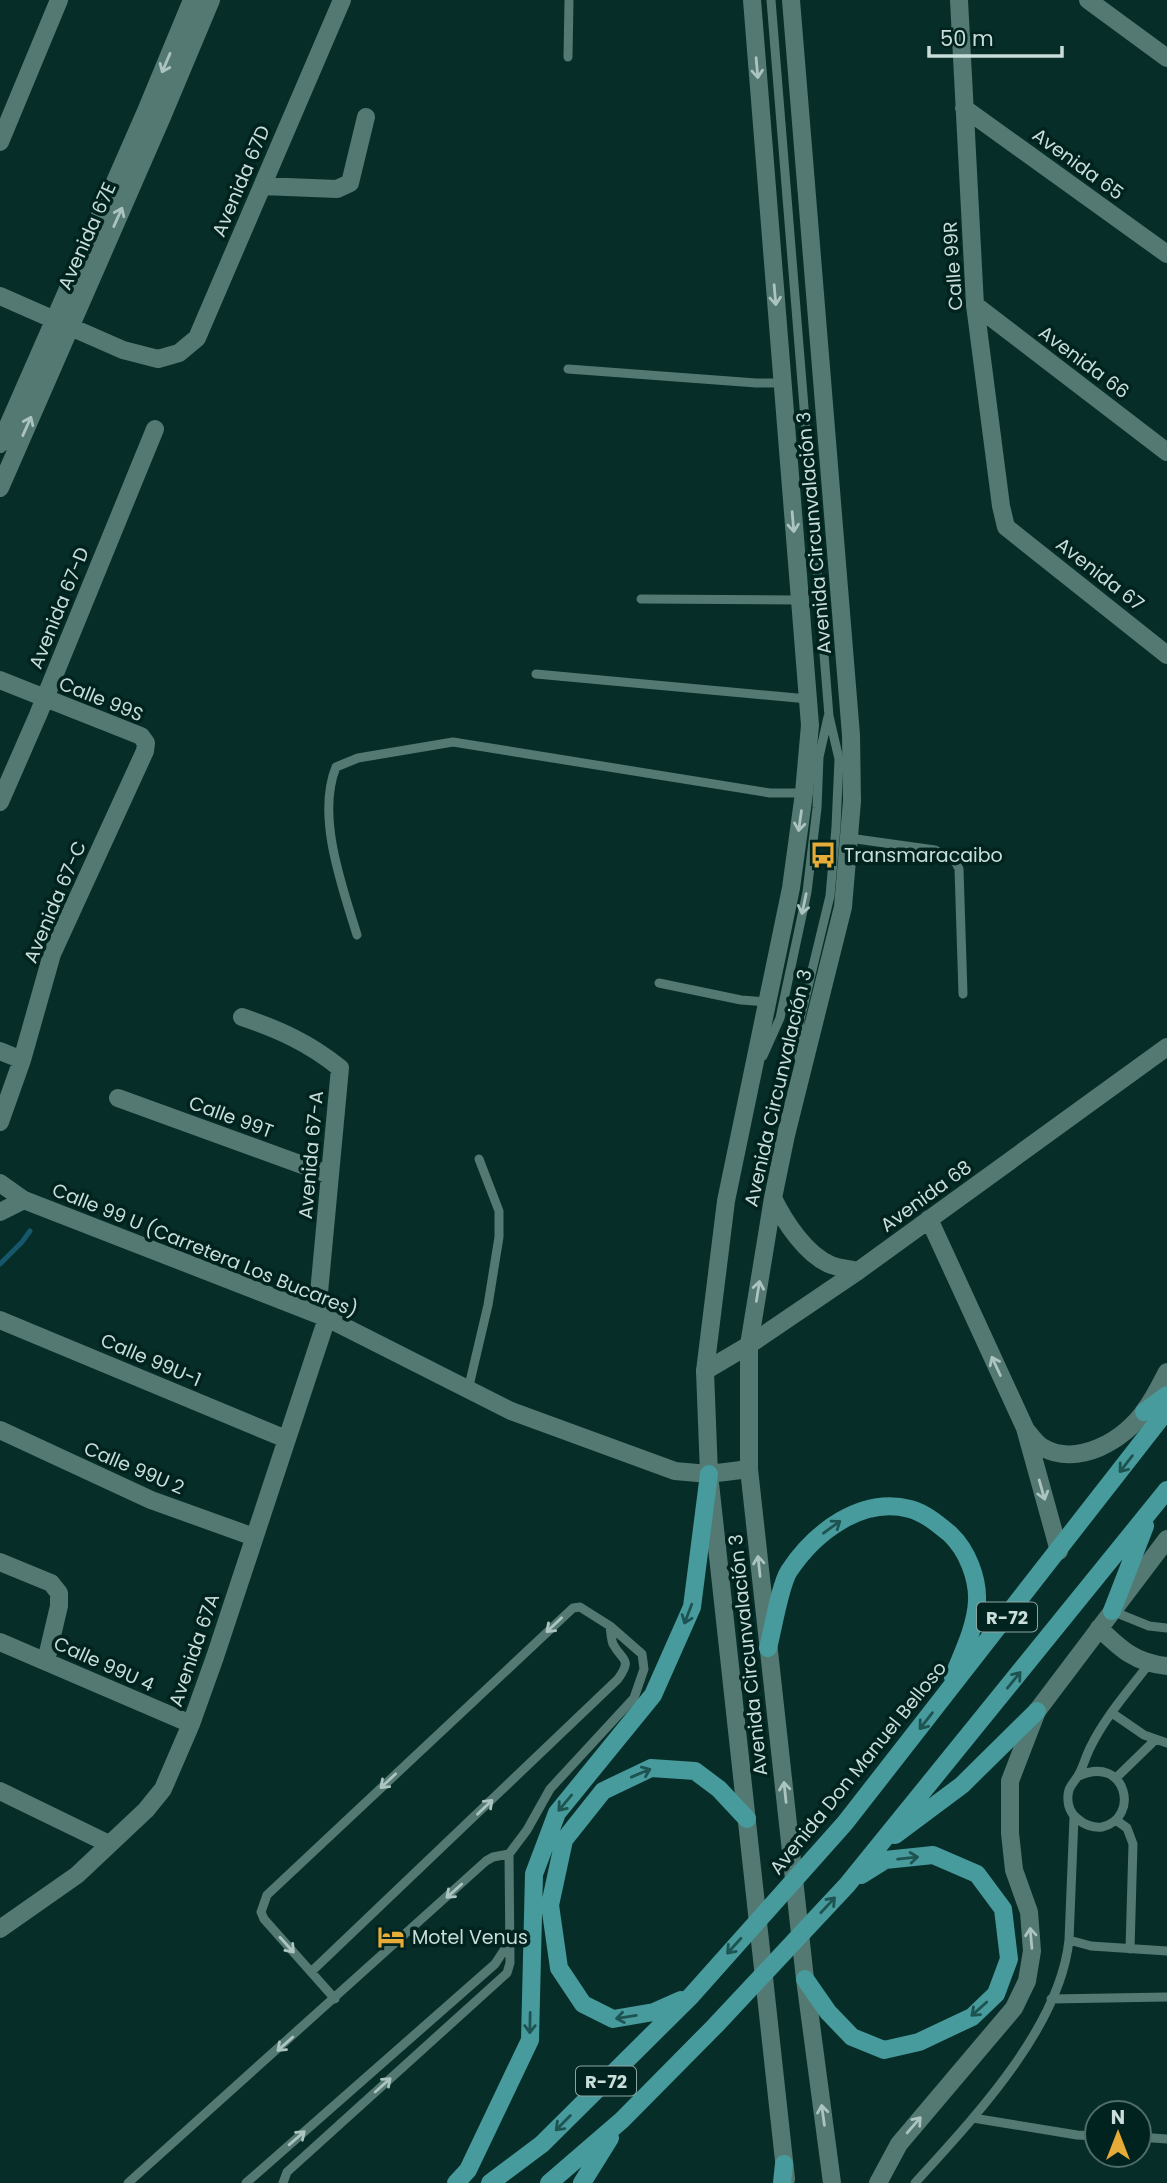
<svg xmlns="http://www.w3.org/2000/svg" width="1167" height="2183" font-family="Poppins,sans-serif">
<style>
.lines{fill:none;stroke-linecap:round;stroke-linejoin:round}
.stream{stroke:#16576b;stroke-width:5}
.lane{stroke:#547872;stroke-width:9}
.street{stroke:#547872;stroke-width:18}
.secondary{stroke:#547872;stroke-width:18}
.primary{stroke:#489b9d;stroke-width:18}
.oneway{stroke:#acc4bf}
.oneway2{stroke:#1d5351}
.labels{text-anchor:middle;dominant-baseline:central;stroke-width:7;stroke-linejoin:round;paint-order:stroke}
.shield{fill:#00231f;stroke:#8da5a1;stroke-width:2}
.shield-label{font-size:18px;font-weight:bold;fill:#c9ddd9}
.street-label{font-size:19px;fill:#c9ddd9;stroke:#00231f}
.poi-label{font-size:19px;fill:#c9ddd9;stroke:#00231f;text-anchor:start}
</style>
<rect width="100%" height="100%" fill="#072d28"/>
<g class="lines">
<path class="stream" d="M0,1264l22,-22 8,-11"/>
<path class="lane" d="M771,0l58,716 10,43 -3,68 -6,69 -30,124 -1,38
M568,57l1,-57
M568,369l188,14h26
M641,599l159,1
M536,674l272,25
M849,838l86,12 20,11 4,8 4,125
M357,935c-15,-49 -41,-119 -21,-168l22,-9 95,-16 317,51h34
M659,983l82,17 26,2
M763,1056l17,-38 27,-126 10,-84 2,-51 9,-40
M468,1390l20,-85 11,-68v-26l-20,-52
M1112,1611l37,15 18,2
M1112,1713l32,22 23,8
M1079,1776c47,-22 62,42 23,51 -8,1 -18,-2 -24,-8 -9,-6 -12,-18 -9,-29 2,-6 8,-11 11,-18 4,-8 6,-16 10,-24 15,-31 39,-58 59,-84
M1116,1778l39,-38
M1074,1817l-5,123 22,6 76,5
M1116,1820l11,8 6,16 -3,105
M311,1972l307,-293c15,-21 4,-18 -5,-35 -2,-5 -2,-12 -3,-18
M1051,1999l116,-2
M973,2118l104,17 20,1
M1139,2137l28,2
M128,2183l358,-322 7,-4 16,-3
M246,2183l249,-219 15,-23
M283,2183l4,-11 220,-199 3,-10 -1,-109 18,-24 23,-41 84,-91 10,-29 -2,-15 -32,-28 -30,-19 -7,1 -306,287 -6,17 3,7 71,80
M915,2183c58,-64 145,-155 154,-243"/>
<path class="street" d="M959,0l16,305 26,201 5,21 161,128
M1088,0l79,58
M964,108l203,146
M0,142l59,-142
M262,186l75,3 13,-6 16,-66
M0,296l123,54 35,9 21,-6 18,-15 145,-338
M975,305l192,147
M0,444l146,-333 46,-111
M0,488l162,-371 49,-117
M0,680l141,56 5,7 -1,8 -93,203 -30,106 -22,62
M0,802l38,-87 117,-286
M242,1017c38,13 67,26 98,51l-23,246
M0,1051l22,9
M118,1098l212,77
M0,1183l24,17 303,118 184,93 164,60 34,3 40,-5
M0,1212l24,-12
M929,1219l96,209 34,123
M0,1320l286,119
M705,1371l44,-26 109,-74 309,-224
M0,1430l151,70 103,37
M1027,1431c4,5 9,12 15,16 35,21 83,-7 103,-37 9,-12 15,-25 22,-38
M0,1562l51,21 8,10v13l-13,55
M1099,1628c22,21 36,35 68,38
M0,1642l191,82
M1037,1711l130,-172
M0,1791l109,53
M0,1929l77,-54 69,-65 17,-21 28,-65 24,-67 112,-339"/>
<path class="secondary" d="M752,0l58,725 -6,68 -13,95 -65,313 -21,170 4,103 77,705
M791,0l60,735 1,66 -9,106 -57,228 -13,63 -24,147v124l56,510 27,204
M773,1198c11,23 33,57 58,67 8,3 19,4 27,6
M878,2183l21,-39 115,-136 13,-27 5,-30 -3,-39 -15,-42 -4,-37v-52l27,-70"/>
<path class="primary" d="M1144,1412l23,-17
M1112,1611l33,-85
M768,1648c5,-19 12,-63 21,-77 25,-38 72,-75 121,-62 15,4 28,15 40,25 17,16 28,44 27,67 -1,26 -15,53 -24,76
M895,1835l67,-50 75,-74
M805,1979l23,33 24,25 32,13 35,-8 53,-25 24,-23 13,-35 -6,-50 -26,-35 -44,-19 -48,5 -24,15
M681,2000l-27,12 -41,7 -30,-15 -24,-36 -9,-63 14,-65 39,-49 48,-23 44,3 24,18 28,30
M456,2183l12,-13 62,-130 4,-166 23,-61 96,-118 39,-88 17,-133
M490,2183l52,-39 149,-148 154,-173 322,-413
M549,2183l73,-63 93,-94 132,-141 320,-395
M582,2183l28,-45
M782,2183l2,-19"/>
</g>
<defs><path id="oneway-shaft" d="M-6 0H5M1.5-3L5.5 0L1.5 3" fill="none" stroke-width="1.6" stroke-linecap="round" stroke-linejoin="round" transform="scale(1.75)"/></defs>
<g class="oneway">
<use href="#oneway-shaft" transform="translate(166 63) rotate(113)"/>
<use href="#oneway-shaft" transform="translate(757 68) rotate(85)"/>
<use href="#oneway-shaft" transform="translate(118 217) rotate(-66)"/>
<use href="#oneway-shaft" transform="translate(775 295) rotate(85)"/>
<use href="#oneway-shaft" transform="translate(27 426) rotate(-66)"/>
<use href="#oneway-shaft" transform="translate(793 522) rotate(85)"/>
<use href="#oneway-shaft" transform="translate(800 821) rotate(98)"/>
<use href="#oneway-shaft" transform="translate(804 904) rotate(102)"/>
<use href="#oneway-shaft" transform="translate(758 1291) rotate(-81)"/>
<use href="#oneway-shaft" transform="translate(996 1366) rotate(-115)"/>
<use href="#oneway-shaft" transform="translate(1042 1490) rotate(74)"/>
<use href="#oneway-shaft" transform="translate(759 1566) rotate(-96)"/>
<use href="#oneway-shaft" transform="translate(554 1625) rotate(137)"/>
<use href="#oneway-shaft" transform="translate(388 1781) rotate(137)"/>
<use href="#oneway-shaft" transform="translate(785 1792) rotate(-96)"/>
<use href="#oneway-shaft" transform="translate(485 1807) rotate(-44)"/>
<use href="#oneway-shaft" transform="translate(454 1891) rotate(138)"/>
<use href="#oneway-shaft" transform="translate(1031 1938) rotate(-95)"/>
<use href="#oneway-shaft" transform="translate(287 1945) rotate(48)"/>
<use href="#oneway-shaft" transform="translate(285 2044) rotate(138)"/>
<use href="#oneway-shaft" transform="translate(383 2085) rotate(-42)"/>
<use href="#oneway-shaft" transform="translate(823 2115) rotate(-98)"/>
<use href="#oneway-shaft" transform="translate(914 2125) rotate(-49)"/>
<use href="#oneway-shaft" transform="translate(297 2138) rotate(-41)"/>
</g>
<g class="oneway2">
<use href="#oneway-shaft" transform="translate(1126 1464) rotate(128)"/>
<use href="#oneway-shaft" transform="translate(832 1527) rotate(-36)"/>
<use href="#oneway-shaft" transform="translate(688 1614) rotate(111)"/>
<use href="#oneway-shaft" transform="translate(1014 1680) rotate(-51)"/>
<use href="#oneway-shaft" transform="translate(926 1721) rotate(128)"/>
<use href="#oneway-shaft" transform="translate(641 1773) rotate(-23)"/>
<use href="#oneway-shaft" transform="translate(565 1803) rotate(130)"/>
<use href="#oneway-shaft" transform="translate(908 1858) rotate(-6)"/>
<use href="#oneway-shaft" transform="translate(828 1905) rotate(-47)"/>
<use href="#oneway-shaft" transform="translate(734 1946) rotate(132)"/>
<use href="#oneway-shaft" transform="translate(979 2009) rotate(138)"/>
<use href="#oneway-shaft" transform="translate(626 2017) rotate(171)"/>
<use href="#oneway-shaft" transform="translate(530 2023) rotate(91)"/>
<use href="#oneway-shaft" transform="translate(563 2123) rotate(135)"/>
</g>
<defs>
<g id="bus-bare" transform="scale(2.1)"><path d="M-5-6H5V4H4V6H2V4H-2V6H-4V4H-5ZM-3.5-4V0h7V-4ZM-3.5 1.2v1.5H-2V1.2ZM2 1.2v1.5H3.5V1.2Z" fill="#e7ac37" stroke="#00231f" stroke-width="2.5" paint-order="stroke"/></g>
<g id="hotel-bare" transform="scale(2.1)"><path d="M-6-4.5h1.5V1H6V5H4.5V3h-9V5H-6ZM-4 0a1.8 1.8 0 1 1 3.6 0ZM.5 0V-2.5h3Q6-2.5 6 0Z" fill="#e7ac37" stroke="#00231f" stroke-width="2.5" paint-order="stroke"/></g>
</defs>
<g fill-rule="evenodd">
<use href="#bus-bare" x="823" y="855"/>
<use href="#hotel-bare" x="391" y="1937"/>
</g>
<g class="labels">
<g class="shield">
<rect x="977" y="1602.5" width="60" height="29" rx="5"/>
<rect x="576" y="2066.5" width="60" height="29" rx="5"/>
</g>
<g class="shield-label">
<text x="1007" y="1617">R-72</text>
<text x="606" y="2081">R-72</text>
</g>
<g class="street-label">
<text transform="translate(1078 164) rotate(36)">Avenida 65</text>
<text transform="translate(241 181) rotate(-67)">Avenida 67D</text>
<text transform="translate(87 236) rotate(-66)">Avenida 67E</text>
<text transform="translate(953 266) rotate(-94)">Calle 99R</text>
<text transform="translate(1084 362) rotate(37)">Avenida 66</text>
<text transform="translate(814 533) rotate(-95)">Avenida Circunvalación 3</text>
<text transform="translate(1100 574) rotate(38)">Avenida 67</text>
<text transform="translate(59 608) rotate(-68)">Avenida 67-D</text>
<text transform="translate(101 699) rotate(22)">Calle 99S</text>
<text transform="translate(55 902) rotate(-67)">Avenida 67-C</text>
<text transform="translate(778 1088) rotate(-77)">Avenida Circunvalación 3</text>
<text transform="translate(231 1117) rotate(20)">Calle 99T</text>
<text transform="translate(311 1155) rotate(-85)">Avenida 67-A</text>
<text transform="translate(926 1196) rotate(-36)">Avenida 68</text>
<text transform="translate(205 1250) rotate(22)">Calle 99 U (Carretera Los Bucares)</text>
<text transform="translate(151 1360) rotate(23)">Calle 99U-1</text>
<text transform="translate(134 1468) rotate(23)">Calle 99U 2</text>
<text transform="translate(194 1650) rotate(-71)">Avenida 67A</text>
<text transform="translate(748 1655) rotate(-96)">Avenida Circunvalación 3</text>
<text transform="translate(104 1664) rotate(24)">Calle 99U 4</text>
<text transform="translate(858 1768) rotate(-51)">Avenida Don Manuel Belloso</text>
</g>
<g class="poi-label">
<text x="844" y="855">Transmaracaibo</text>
<text x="412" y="1937">Motel Venus</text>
</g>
</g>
<g transform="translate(1118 2134)"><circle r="33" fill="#00231f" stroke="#506d69" stroke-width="2"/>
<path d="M0-5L12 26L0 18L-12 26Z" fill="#e7ac37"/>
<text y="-10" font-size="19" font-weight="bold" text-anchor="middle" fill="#c9ddd9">N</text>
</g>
<path d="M929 46v10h133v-10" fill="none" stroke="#c9ddd9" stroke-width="3.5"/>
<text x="940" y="46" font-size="21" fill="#c9ddd9" stroke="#00231f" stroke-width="5" paint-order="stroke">50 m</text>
</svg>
